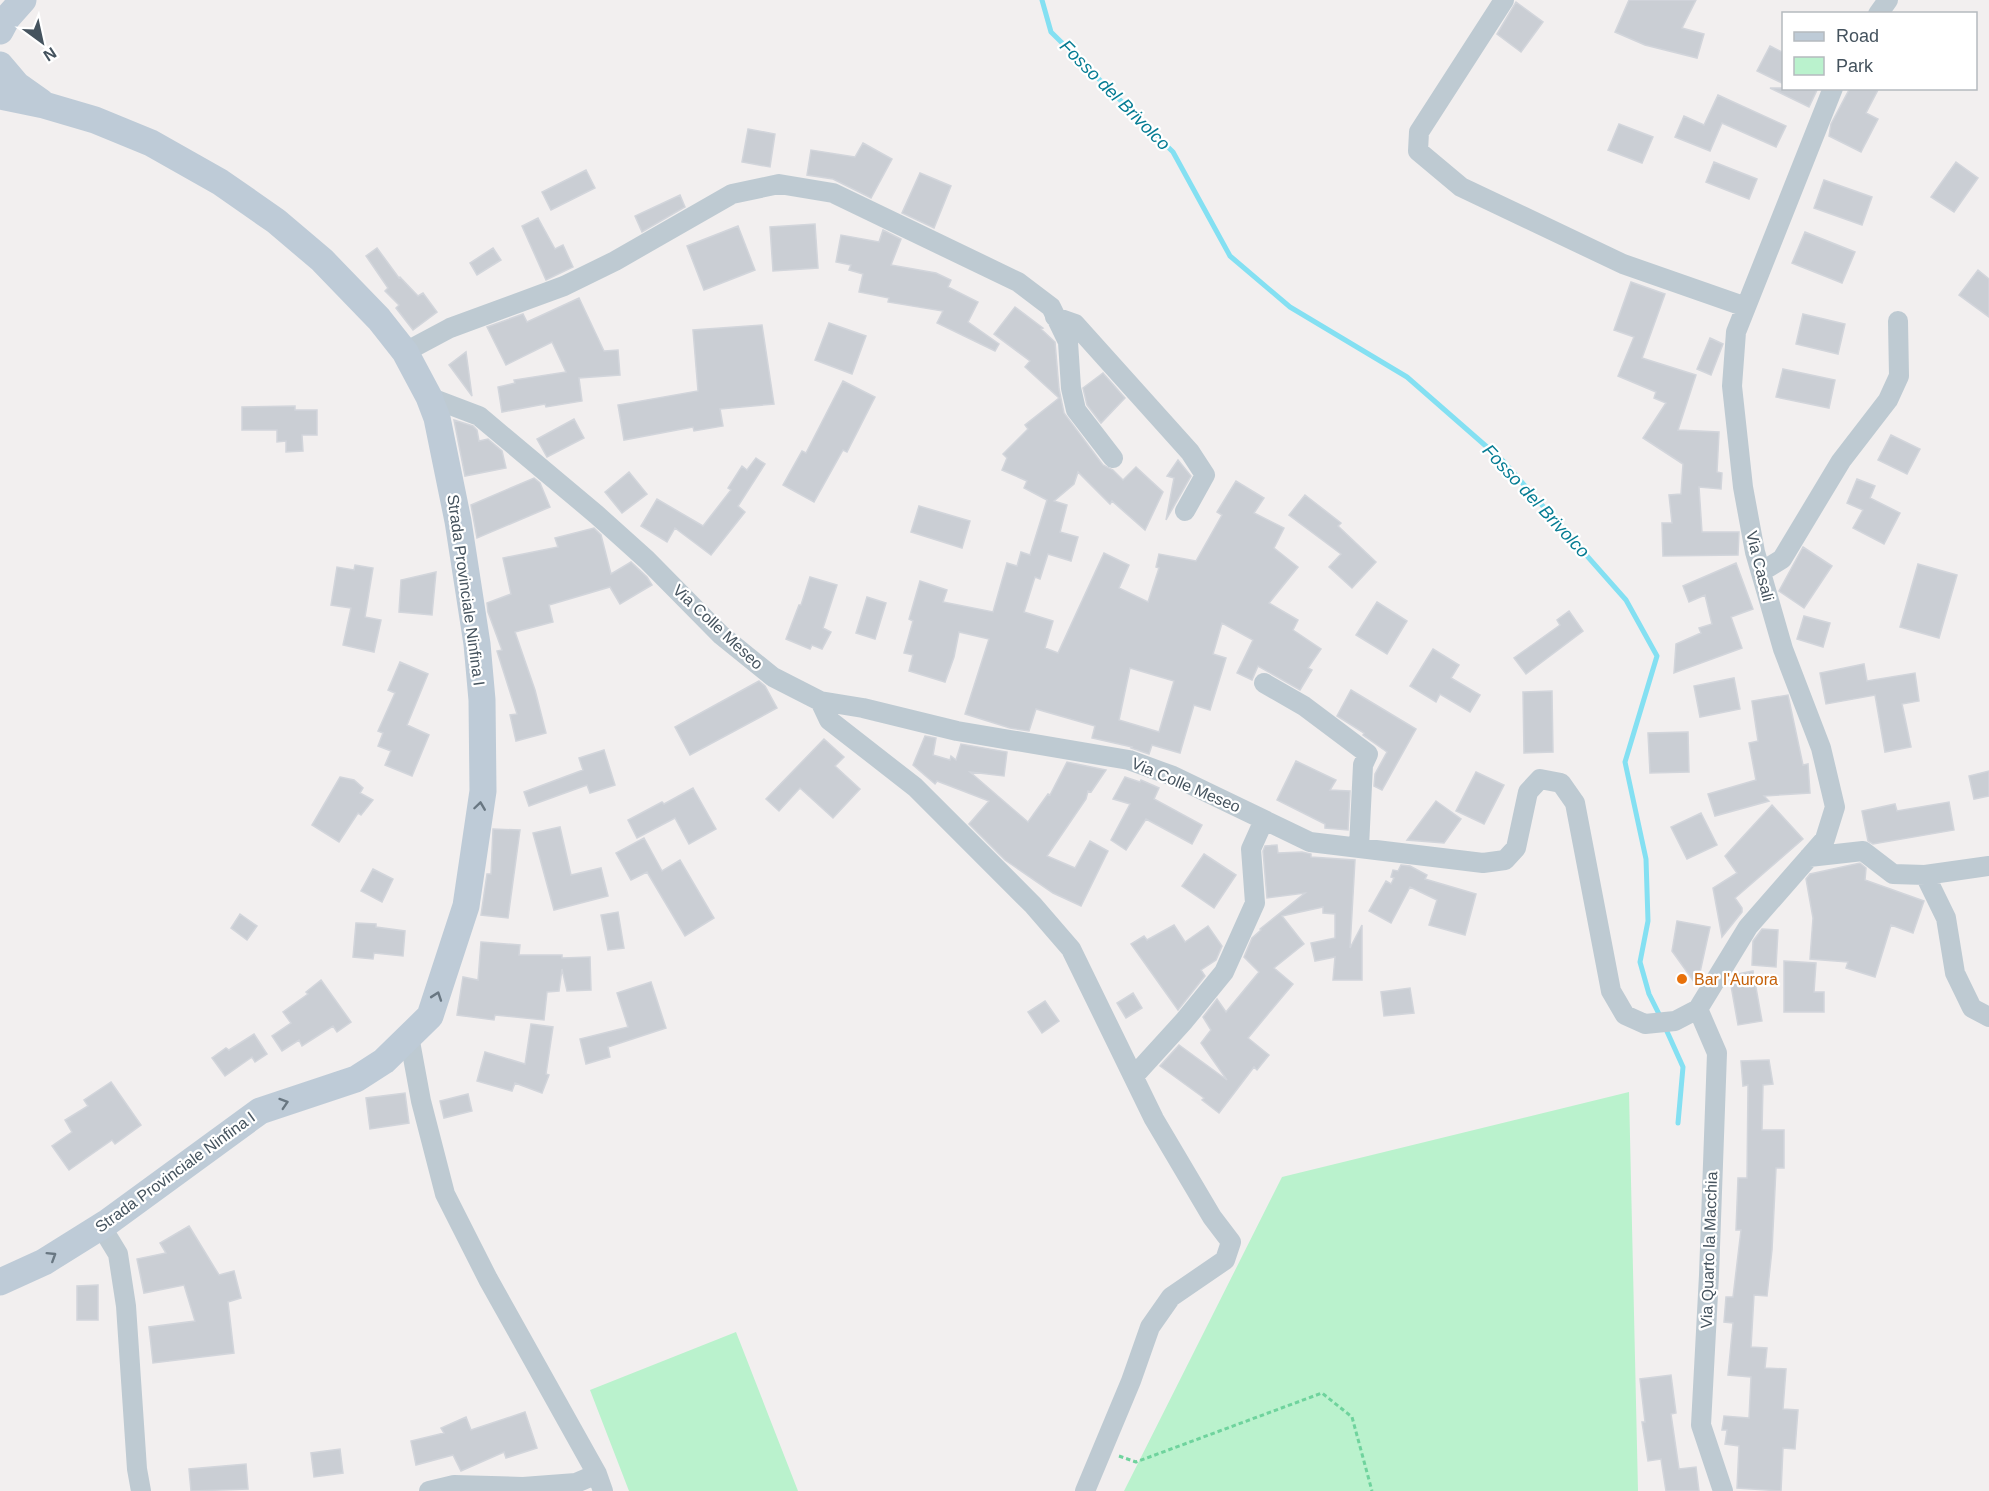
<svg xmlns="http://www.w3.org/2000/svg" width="1989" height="1491" font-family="Arial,sans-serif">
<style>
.green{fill:#baf2cd}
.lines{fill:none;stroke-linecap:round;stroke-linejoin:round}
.stream{stroke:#84e0f2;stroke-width:5}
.building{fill:#caced4;stroke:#d2d5db;stroke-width:1.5;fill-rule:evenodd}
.path{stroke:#6fd39d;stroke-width:3;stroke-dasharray:4.5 3;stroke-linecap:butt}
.street{stroke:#becad2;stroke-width:20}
.secondary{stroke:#becbd7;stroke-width:27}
.oneway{stroke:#697782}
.food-dot{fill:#e8710a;stroke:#fff;stroke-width:2}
.labels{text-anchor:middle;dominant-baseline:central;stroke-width:4.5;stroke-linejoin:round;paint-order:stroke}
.street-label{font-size:16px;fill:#45535e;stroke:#fff}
.food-label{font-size:16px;fill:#c56008;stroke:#fff;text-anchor:start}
.water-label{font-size:18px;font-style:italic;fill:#057c93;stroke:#fff}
</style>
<rect width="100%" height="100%" fill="#f2efef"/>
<path class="green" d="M1629,1092l9,399h-514l158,-314z
M736,1332l62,159h-169l-39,-101z"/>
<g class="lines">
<path class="stream" d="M1042,0l9,32 122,120 57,104 60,51 117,70 96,84 123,139 31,56 -32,106 21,97 2,62 -8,41 9,32 12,24
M1665,1027l18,40 -5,56"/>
</g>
<path class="building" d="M1629,0h67l-14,28 22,6 -7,24 -52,-13 -30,-13z
M1516,2l27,20 -22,30 -24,-18z
M1770,46l14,7v31l-27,-13z
M1770,88h48l-9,19z
M1850,88h29l-13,25 12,6 -17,33 -32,-16 2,-12z
M1718,95l68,31 -10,21 -54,-24 -12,28 -35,-14 9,-21 20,9z
M1619,124l34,13 -11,26 -34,-13z
M748,129l27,5 -5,33 -28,-5z
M863,143l29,16 -21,39 -38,-19 -26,-4 4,-25 44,7z
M1714,162l43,17 -8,20 -43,-17z
M1956,162l22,16 -24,34 -23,-15z
M586,170l9,18 -44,22 -9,-18z
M920,173l31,13 -17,42 -32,-15z
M1824,180l48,17 -10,28 -48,-17z
M680,195l5,12 -43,25 -7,-16z
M538,218l17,31 8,-4 10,22 -27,13 -24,-54z
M815,224l3,44 -45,3 -3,-44z
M738,226l17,44 -51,20 -17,-44z
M883,230l18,9 -10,26 45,8 15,7 -3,7 30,15 -10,20 31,22 -4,7 -58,-28 6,-12 -55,-9 1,-4 -30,-6 4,-18 -14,-4 2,-5 -15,-3 5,-27 38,7z
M1805,232l50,20 -13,31 -50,-20z
M377,248l22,30 1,-1 18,19 5,-3 14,19 -24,18 -17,-22 3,-3 -14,-14 3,-3 -22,-32z
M493,248l8,12 -24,15 -7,-12z
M1978,270l11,9v38l-30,-22z
M1631,282l34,12 -23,64 54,17 -18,55 41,2 -2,40 5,1 -1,16 -22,-2 3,45h37l-1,23 -75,1 -1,-33h10l-3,-28 12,-1 2,-30 -40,-26 23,-35 -12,-5 2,-6 -38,-16 16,-39 -20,-7z
M579,298l25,53 14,-1 2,25 -41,3 3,23 -36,6 -1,-3 -43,8 -4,-25 17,-4 -1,-3 52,-8 -14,-30 -46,23 -19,-38 36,-13 4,8z
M1015,307l28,21 -2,1 14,13 4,47 5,24 39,52 10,5 10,10 13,-13 27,25 -18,38 -33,-29 -2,3 -32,-32 -4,12 -20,17 13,4 -7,27 18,5 -7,24 -23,-7 -8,25 -5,-2 -11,35 29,9 -8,27 13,5 46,-100 25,12 -10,23 29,14 11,-34 -3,-1 3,-13 37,7 26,-46 -5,-3 19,-31 28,17 -10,15 30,15 -10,20 24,19 -29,36 29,17 -5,10 28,19 -13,19 4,2 -12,20 -42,-24 -6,14 -15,-7 16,-33 -31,-17 -9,31 13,4 -16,52 -16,-5 -14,48 -28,-8 -3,9 -18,-6 1,-1 -40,-9 3,-12 -59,-17 -7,22 -19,-3 -45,-14 24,-75 -30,-7 -5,25 -9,25 -36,-11 4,-16 -9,-2 9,-32 -4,-2 11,-38 27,9 -4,12 50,10 14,-49 10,3 4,-14 9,3 17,-55 -23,-12 3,-7 -25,-11 5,-12 -4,-4 25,-25 -3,-4 34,-27 -34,-31 5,-6 -36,-27zM1130,668l44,13 -15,51 -40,-12z
M1803,314l42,10 -7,30 -42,-10z
M829,323l37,13 -14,38 -37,-14z
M762,325l12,79 -54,5 3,17 -29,5 -1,-4 -69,13 -6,-35 80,-14 -5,-61z
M1710,338l13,6 -12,31 -14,-6z
M466,352l6,44 -23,-31z
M1783,369l52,11 -6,28 -53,-11z
M1103,373l22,25 -24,25 -14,-18 -4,-17z
M843,381l32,16 -28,55 -4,-2 -29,52 -31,-17 19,-34 4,2z
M295,406v4h22v25h-15l1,16 -17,1v-11l-9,1v-12h-35v-23z
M574,419l10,19 -37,19 -10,-18z
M454,420l19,6 4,4 2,11 9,-2 14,12 4,17 -41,8z
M1891,435l29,14 -13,25 -29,-14z
M756,458l9,6 -27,42 7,6 -34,43 -36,-27 -8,14 -26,-16 16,-27 46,27 28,-36 -3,-2 14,-22 5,4z
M1178,460l13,16 -25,44 8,-42 -7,-2z
M629,472l18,22 -25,19 -17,-21z
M534,478l6,5 10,24 -73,31 -6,-33z
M1857,479l18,7 -5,12 30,15 -16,31 -31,-16 10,-18 -16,-7z
M1305,495l36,28 -3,3 38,36 -24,26 -23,-21 12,-13 -52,-39z
M919,506l51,15 -8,27 -51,-16z
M594,528l7,7 10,39 20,-12 16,15 5,8 -32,19 -10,-17 -61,18 4,17 -38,10 20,58 11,43 -30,8 -6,-26 7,-1 -20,-63 5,-1 -14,-38 -1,-9 24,-9 -8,-36 55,-11 -3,-9z
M1803,547l29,19 -28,42 -25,-17z
M1736,563l17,46 -22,8 11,31 -68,25 2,-29 25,-11 -2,-5 13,-4 -7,-29 -16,7 -6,-16z
M1918,564l39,11 -18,63 -39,-11z
M355,565l18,3 -8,49 16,3 -7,32 -31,-7 8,-37 -20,-3 6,-38 17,3z
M436,572l-4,43 -33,-3 2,-32z
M810,577l27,8 -14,43 8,4 -9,17 -10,-4 -2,4 -24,-10 13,-34h2z
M867,597l19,6 -11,36 -19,-6z
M1377,602l30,19 -20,33 -31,-19z
M1569,611l14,20 -57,43 -12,-16 46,-33 -3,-5z
M1804,616l26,7 -7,24 -26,-8z
M1433,649l26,16 -8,13 29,17 -10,17 -30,-18 -4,8 -26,-16z
M400,662l28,12 -21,51 22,10 -17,41 -27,-11 6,-14 -13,-5 5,-13 -5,-2 17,-38 -7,-3z
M1864,664l3,17 48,-8 4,28 -17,3 9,43 -26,5 -10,-57 -49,9 -6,-31z
M1734,678l6,31 -40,8 -6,-31z
M759,681l6,5 12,22 -87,47 -15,-28z
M1351,690l65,39 -34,61 -8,-4 1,-12 12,-22 -24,-17 1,-2 -27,-17z
M1552,691l1,61 -29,1 -1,-61z
M1788,695l15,70 5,-1 2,29 -46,3 5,5 -54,15 -7,-22 48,-14 -7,-37 9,-2 -6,-40z
M1688,732l1,40 -39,1 -2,-40z
M925,736l11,2 -3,17 17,5 1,-4 5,4 5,-16 46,8 -3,24 -34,-4 58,50 20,-28 2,1 17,-33 39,8 -15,22 -3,-1 -2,8 -39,57 28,12 15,-27 18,10 -27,55 -28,-13 -48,-33 -36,-36 20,-23 -52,-20 -2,3 -22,-19z
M824,739l20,18 -9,9 25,23 -27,29 -33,-30 -21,23 -13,-12z
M604,750l11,35 -25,8 -3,-8 -58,21 -5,-14 59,-22 -4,-12z
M1296,761l40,19 -6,10 20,1 -2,39 -23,-2v-4l-48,-24z
M1989,771v25l-15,3 -5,-23z
M1476,772l28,13 -20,39 -28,-13z
M340,777l14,3 9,8 -3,5 13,7 -12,15 -3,-2 -19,29 -27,-17z
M1125,777l15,5 1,-2 18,8 -5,11 48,26 -10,19 -46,-25 -20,31 -15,-10 19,-36 -17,-5z
M693,788l23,41 -27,15 -14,-26 -38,20 -9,-18 34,-18 2,2z
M1436,801l25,18 -17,24 -37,-3z
M1949,802l5,28 -81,14 -5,-3 -6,-30 33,-7 2,7z
M1772,805l31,34 -68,59 7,10v4l-20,25 -9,-49 24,-15 -12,-17z
M1701,813l16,32 -30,14 -16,-32z
M560,827l11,48 30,-7 7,28 -54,14 -21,-77z
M493,829l27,1 -12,88 -27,-3 6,-41h4z
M644,838l18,33 18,-11 34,58 -29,18 -38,-64 -16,8 -15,-27z
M1277,845l1,8 24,-1 9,2v3l44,3 -5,88 12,-23v55h-29l2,-23 -20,4 -4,-18 24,-5v-24l-12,-1v-6l-41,9 22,28 -30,24 19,16 -45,54 21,17 -12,15 -3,-3 -35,46 -17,-13 2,-2 -44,-32 19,-21 48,35 -26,-37 10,-13 -8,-13 14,-18 9,13 33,-40 -15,-15 8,-19 9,-8 -1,-1 45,-36 -38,5 -4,-47 2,-5z
M1204,854l32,21 -22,33 -32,-22z
M1860,863l6,5 -1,12 59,21 -11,32 -22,-8 -16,52 -29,-9 2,-6 -38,-3 3,-41 -7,-39 4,-5z
M1401,865l9,1 17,9 -2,4 51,15 -11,41 -36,-10 8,-25 -27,-13 -19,36 -22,-12 17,-30 5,3 3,-6 -3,-1 2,-7 5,1z
M373,869l20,10 -11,23 -21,-11z
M618,912l6,36 -16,2 -7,-35z
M240,914l17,12 -10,14 -16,-12z
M1677,921l33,6 -13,59 -25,-35z
M356,923l20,1v3l29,4 -2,25 -29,-3 -1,6 -20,-2z
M1174,925l11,17 23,-16 14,20 -6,14 -15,10 4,6 -27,34 -47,-66 13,-8 3,4z
M1762,929l16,1 -2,37 -24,-2 1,-24z
M481,942l39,3 -1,10h43v3l28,-1 1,33 -24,1 -5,-22 -3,22 -12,1 -3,28 -49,-5 -1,5 -37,-5 6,-38 15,3z
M1784,961l32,2 -2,29h10v20h-40z
M1753,971l9,50 -24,4 -8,-45 3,-5z
M321,980l30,42 -14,10 -4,-6 -31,20 -3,-6 -17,11 -10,-15 19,-13 -8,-11 25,-18 -2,-2z
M651,982l15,46 -58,19 2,10 -24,7 -6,-25 48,-12 -11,-34z
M1410,988l4,25 -30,3 -3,-24z
M1133,993l9,15 -16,10 -9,-15z
M1045,1001l14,20 -17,12 -14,-21z
M531,1024l22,3 -7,47 3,1 -7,18 -27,-10 -3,8 -35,-10 8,-29 40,12z
M254,1034l13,20 -12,8 -3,-5 -27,19 -13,-18 14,-10 3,2z
M1769,1060l4,24 -10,1 -1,45h22v38h-8l-4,82 -5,46 -13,-1 -3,52 16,1 -2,20 21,1 -3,40 15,1 -3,39 -12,-1 -2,43 -44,-3 2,-42 -14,-2 2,-14h-5l2,-14 25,2 2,-41 -23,-2 5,-52 -9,-1 2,-25h7l8,-67h-5l2,-52h9l1,-93 -5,1 -2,-25z
M111,1082l30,43 -26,19 -3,-4 -43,30 -17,-24 20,-14 -7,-12 23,-14 -4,-6z
M405,1093l4,30 -39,6 -4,-31z
M468,1094l4,17 -28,7 -4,-17z
M189,1226l30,49 15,-4 7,27 -13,4 6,51 -81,10 -4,-36 46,-6 -11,-36 -40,8 -7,-34 29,-6 -6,-10z
M98,1285v35h-21v-34z
M1671,1375l5,38 -5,1 8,55 17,-2 3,24h-33l-5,-32 -13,2 -6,-39h3l-5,-43z
M525,1412l12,36 -31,10 -2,-6 -43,19 -8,-16 -37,10 -5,-24 33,-8 -3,-5 25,-11 5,13z
M340,1449l3,24 -29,4 -3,-24z
M246,1464l2,25 -57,2 -2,-22z"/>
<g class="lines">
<path class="path" d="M1119,1456l17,6 186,-69 30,24 20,74"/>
<path class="street" d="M1504,0l-85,132 -1,19 43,36 162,77 123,43
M1878,14l10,-14
M1055,317l20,7 115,128 15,23 -20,36
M405,352l45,-24 114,-42 51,-25 117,-67 47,-10 54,9 185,89 33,25 17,35 3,46 5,22 37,48
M429,397l50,19 118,99 50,45 74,75 52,42 47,24 43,7 94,23 172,29 44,16 137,66 173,21 22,-3 11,-12 12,-56 12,-13 21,4 14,20 36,188 14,24 20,9 30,-3 23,-12 50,-82 77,-88 10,-32 -14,-59 -38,-99 -28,-97 -12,-65 -11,-101 4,-54 97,-244
M1761,572l21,-13 59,-98 47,-61 11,-24 -1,-55
M1264,683l40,23 64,48 -5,11 -4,82
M820,701l9,19 86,67 118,118 38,44 83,170 58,98 19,25 -6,18 -54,37 -21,30 -19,54 -46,110
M1809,857l54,-6 30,23 32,1 64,-9
M1925,875l21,43 9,55 17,35 17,9
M1698,1009l19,44 -8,222 -8,150 22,66
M409,1036l12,65 24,93 43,85 109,195 6,17
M1134,1076l50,-55 40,-49 31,-69 -4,-54 13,-29
M101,1226l17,28 8,52 11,163 4,22
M429,1491l25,-6 69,2 53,-4 21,-9"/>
<path class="secondary" d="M0,31l7,-13 16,-18
M0,65l17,20 24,17
M0,96l44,9 51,15 56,23 69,39 56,39 46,39 57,59 26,33 24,45 8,21 21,103 19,123 5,56 1,91 -17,115 -36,110 -46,45 -28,18 -96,32 -152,111 -64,40 -44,20"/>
</g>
<defs><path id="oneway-chevron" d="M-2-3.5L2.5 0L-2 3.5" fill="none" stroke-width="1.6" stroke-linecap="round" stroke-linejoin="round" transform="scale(1.5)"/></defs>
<g class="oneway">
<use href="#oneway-chevron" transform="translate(480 806) rotate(-82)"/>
<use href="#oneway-chevron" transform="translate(437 996) rotate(-71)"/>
<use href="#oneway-chevron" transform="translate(284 1103) rotate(-18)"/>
<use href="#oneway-chevron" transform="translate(52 1256) rotate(-32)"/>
</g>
<circle class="food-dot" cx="1682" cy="979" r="6"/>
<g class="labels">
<g class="street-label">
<text transform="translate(1760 566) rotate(76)">Via Casali</text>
<text transform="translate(466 590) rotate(82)">Strada Provinciale Ninfina I</text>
<text transform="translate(718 627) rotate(43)">Via Colle Meseo</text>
<text transform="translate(1186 785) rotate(23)">Via Colle Meseo</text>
<text transform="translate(175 1172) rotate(-36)">Strada Provinciale Ninfina I</text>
<text transform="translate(1709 1250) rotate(-88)">Via Quarto la Macchia</text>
</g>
<g class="food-label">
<text x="1694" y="979">Bar l'Aurora</text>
</g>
<g class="water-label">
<text transform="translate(1115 95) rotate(45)">Fosso del Brivolco</text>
<text transform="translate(1536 501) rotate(47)">Fosso del Brivolco</text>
</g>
</g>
<rect x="1782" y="12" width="195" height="78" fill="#ffffff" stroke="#b5babf" stroke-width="1.5"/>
<rect x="1794" y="32" width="30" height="9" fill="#becbd7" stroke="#b5babf" stroke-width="1.5"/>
<text x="1836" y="42" font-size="18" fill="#45535e">Road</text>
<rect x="1794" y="57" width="30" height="18" fill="#baf2cd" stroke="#b5babf" stroke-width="1.5"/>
<text x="1836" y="72" font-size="18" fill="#45535e">Park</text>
<g transform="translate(42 42) rotate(147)" stroke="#ffffff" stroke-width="4.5" paint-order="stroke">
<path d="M0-4.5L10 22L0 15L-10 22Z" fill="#45535e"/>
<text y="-9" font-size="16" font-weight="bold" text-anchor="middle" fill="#45535e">N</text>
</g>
</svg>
